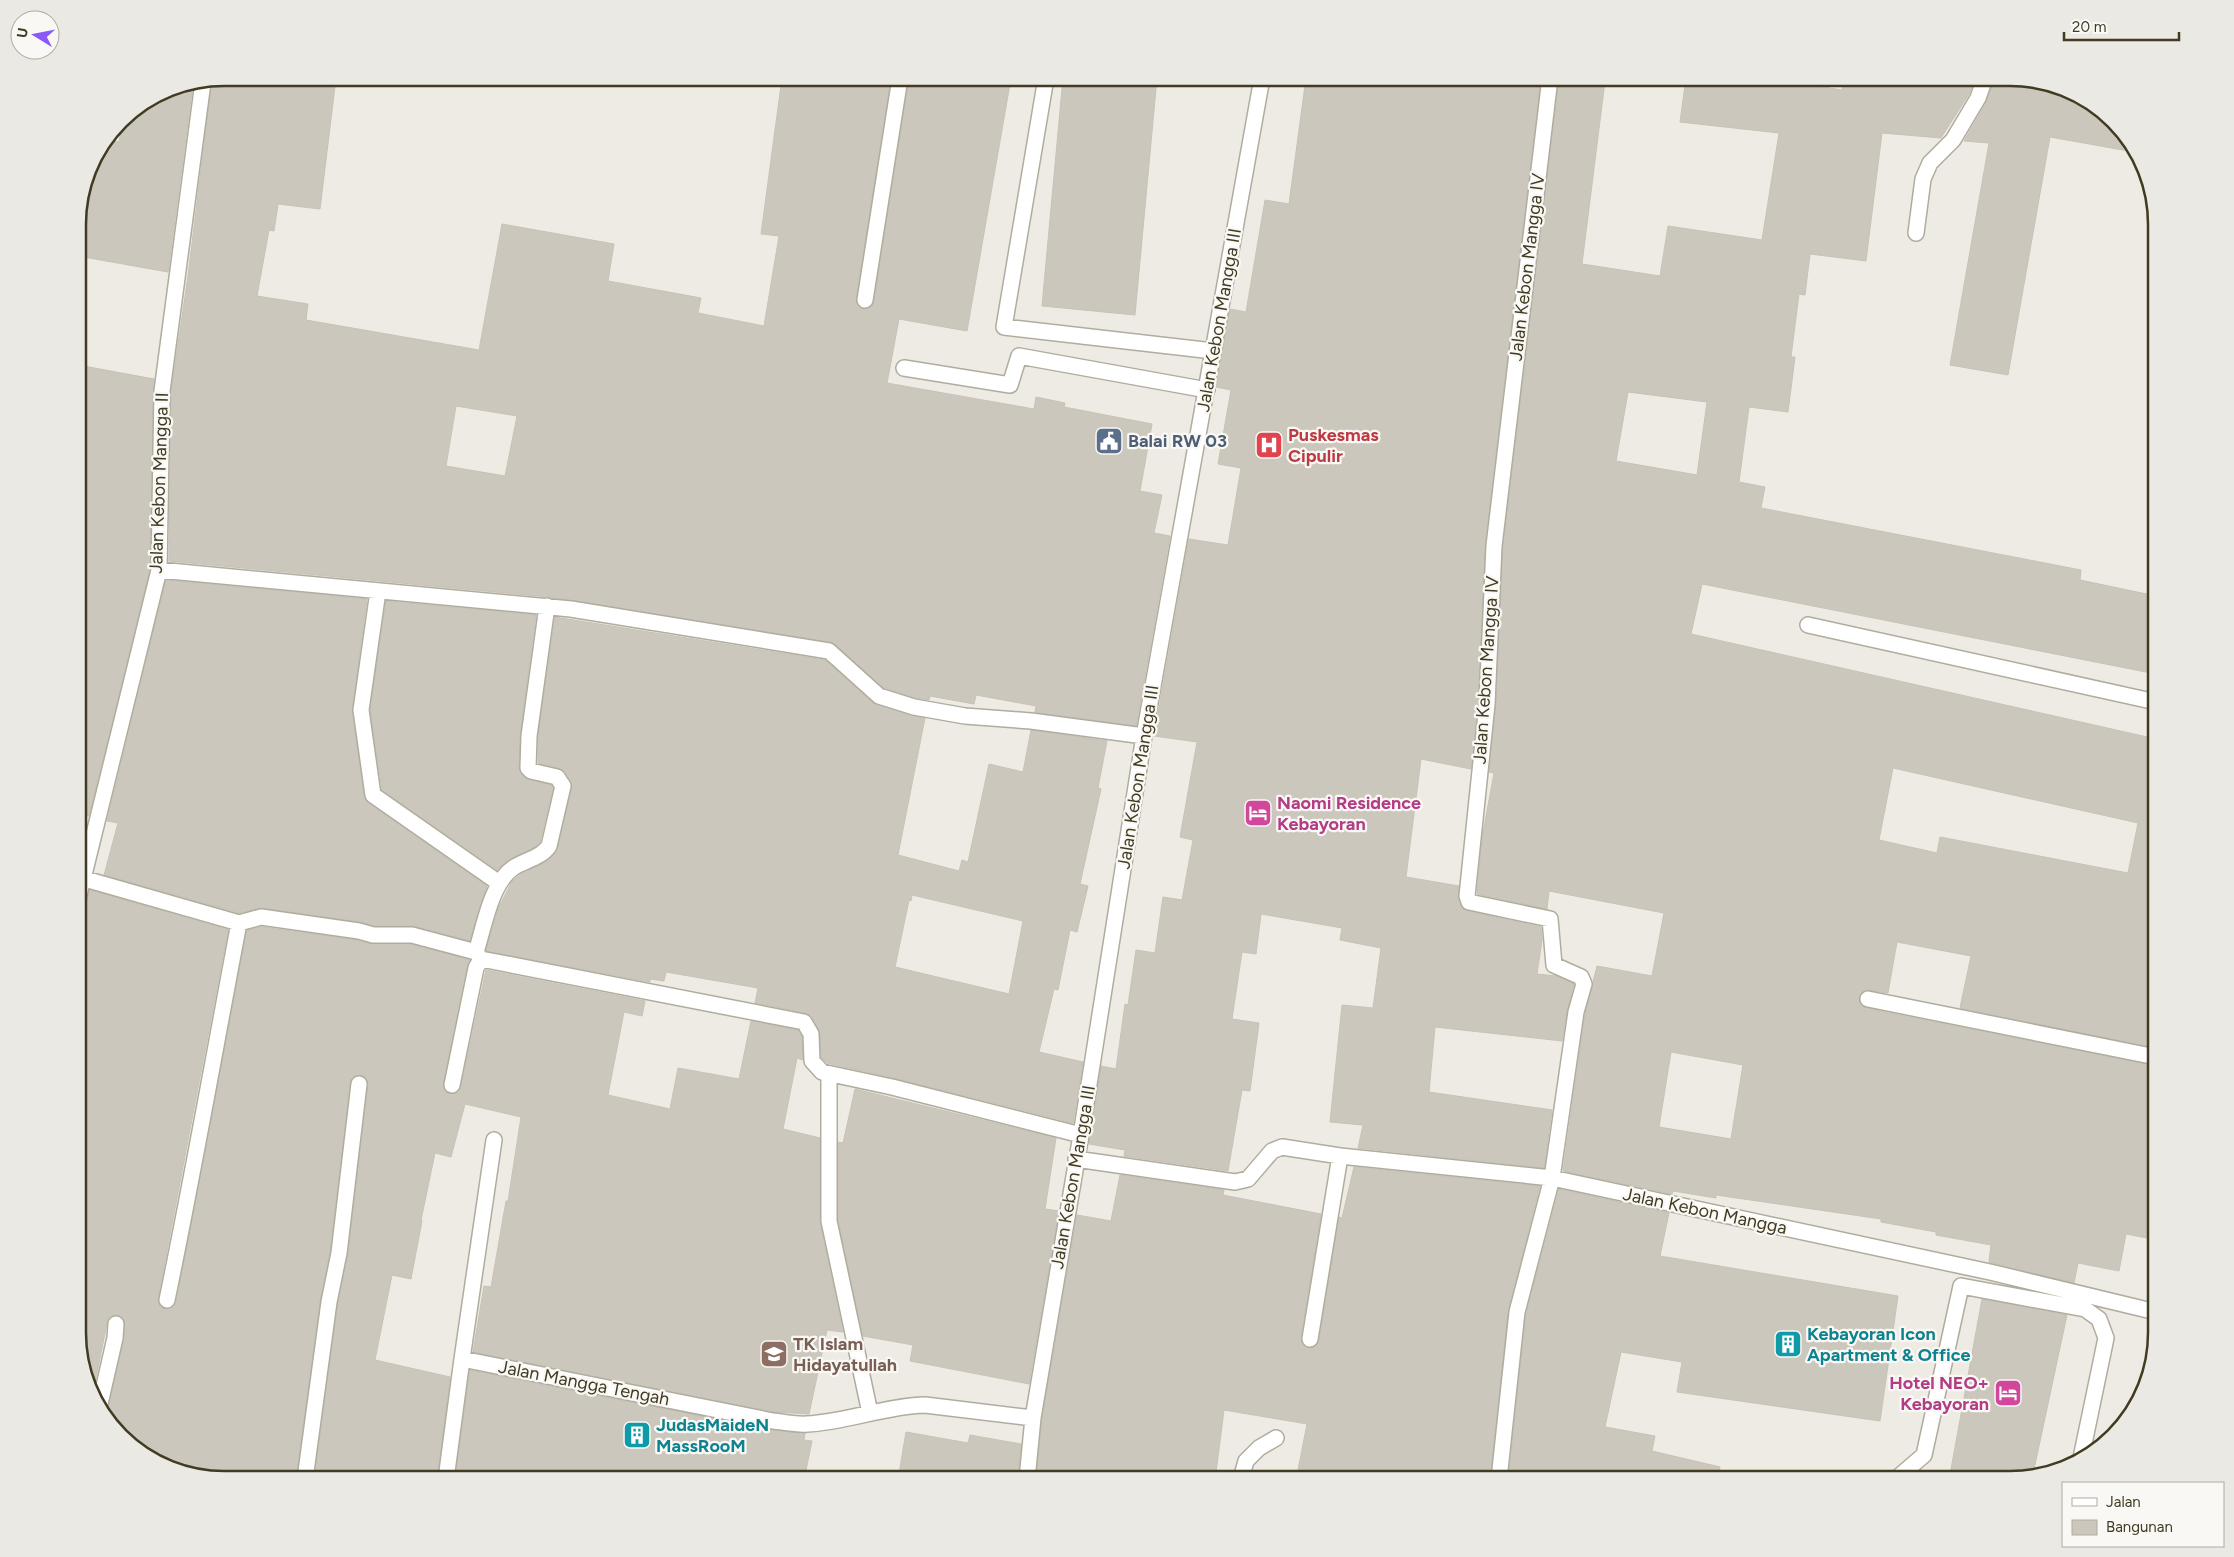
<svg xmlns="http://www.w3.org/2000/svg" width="2234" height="1557" font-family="Figtree,sans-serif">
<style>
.building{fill:#ccc7bc;stroke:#c8c2b6;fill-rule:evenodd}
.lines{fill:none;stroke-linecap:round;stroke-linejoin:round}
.minor-casing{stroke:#b0ac9e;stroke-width:18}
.minor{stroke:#fff;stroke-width:15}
.labels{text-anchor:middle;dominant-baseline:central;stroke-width:4.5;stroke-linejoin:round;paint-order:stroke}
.street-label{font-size:18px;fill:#413b22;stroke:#faf8f5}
.health-label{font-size:18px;font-weight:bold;fill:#be3a42;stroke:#faf8f5;text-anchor:start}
.service-label{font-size:18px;font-weight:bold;fill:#4e5e75;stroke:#faf8f5;text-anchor:start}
.hotel-label{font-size:18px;font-weight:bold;fill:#b23c85;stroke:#faf8f5;text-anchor:start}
.culture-label{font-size:18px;font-weight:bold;fill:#0d838f;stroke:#faf8f5;text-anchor:start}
.education-label{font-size:18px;font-weight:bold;fill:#785e54;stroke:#faf8f5;text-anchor:start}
.rim{fill:none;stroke:#413b22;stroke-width:2.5}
</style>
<rect width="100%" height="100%" fill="#eeebe4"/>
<path class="building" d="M225,78h111l-16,131 -42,-5 -4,27 -5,-1 -12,66 51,8 -2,16 173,30 23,-126 112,20 -6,37 93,17 -3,15 66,13 15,-90 -18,-2 21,-156h109l-35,221 4,9 9,1 5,-8 35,-223h102l-44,253 -68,-12 -12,64 147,26 2,-12 29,6 -1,4 88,17 -12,67 22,4 -8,38 16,3 -34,190 -101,-14 1,-6 -60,-11 -2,9 -44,-8 -1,4 -13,-2 -32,-10 -53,-46 -283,-45 -379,-36 2,-169 17,-116 24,-196zM456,406l61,10 -12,60 -59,-10z
M1063,78h94l-22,237 -93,-9z
M1306,78h235l-56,467 -7,158 -7,66 -50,-10 -15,118 53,9 -1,13 4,10 5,2 74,16 1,13 -5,34 19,2 18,8 -7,27 -5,30 -127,-14 -6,65 123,18 -8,58 -186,-20 5,-23 -33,-3 12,-117 31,3 8,-60 -41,-8 2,-12 -81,-14 -5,40 -14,-2 -10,67 27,4 -9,68 -8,-1 -14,81 -104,-15 1,-6 -36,-6 12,-78 15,3 9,-65 3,1 8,-55 19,3 8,-56 19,3 11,-60 -13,-3 17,-95 -43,-6 35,-197 39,6 13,-77 -23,-4 13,-74 -15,-3 14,-78 16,3 19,-112 24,4z
M1559,78l46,3 -23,183 78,12 8,-50 94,14 17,-107 -99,-11 6,-44h82l74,12 1,-12h132l-6,16 -28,44 -59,-5 -16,128 -56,-7 -5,41 -6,-1 -8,63h4l-7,55 -39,-5 -10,75 26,5 -4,21 320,62 -1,10 76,16v78l-454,-90 -11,50 465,105v309l-196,-40 11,-52 -74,-14 -9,51 -23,-3 -6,8 3,8 22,6 272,54v128l-9,44 -21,-4 -7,37 -41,-8 -4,20 -85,-21 2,-17 -55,-10v-3l-55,-10v-3l-165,-24v3l-43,-7 -1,3 -109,-23 22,-157 12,-48 55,10 12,-63 -115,-22 -2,18 -70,-15 5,-56 12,-65 -5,-1 7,-68 7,-157zM1628,392l79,10 -10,73 -81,-14zM1893,768l245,55 -10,50 -188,-36 -3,16 -58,-13zM1671,1052l72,13 -12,74 -72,-12z
M1994,78h15l47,7 35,17 43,50 -84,-15 -42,238 -58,-10 39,-222 -25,-2 22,-38z
M193,84l-25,188 -90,-16v-41l11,-47 5,-8 14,-20 11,2 4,-23 46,-30z
M78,365l76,14 -4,190 -61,247 -11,-2z
M166,580l201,19 -15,110 12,88 4,6 119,83 -17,55 -56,-15h-40l-14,-4 -98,-14 -23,5 -135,-38 14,-52 -11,-2z
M386,601l150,14 -16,120 -1,33 6,10 26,7 2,3 -13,54 -7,6 -25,12 -11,10 -115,-80 -12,-80z
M555,617l270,43 48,43 52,15 -27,137 61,16 3,-11 6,2 21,-98 34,8 8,-42 76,11 -9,47 3,1 -21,95 8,2 -11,46 -7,-2 -12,60 -4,-1 -15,63 44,10 -10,61 -179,-45 -67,-15 -6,-6 -1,-24 -8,-16 -6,-4 -51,-10 3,-15 -92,-16 -2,9 -14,-2v3l-164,-31 12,-42 14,-28 10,-7 25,-13 9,-9 16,-64 -1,-7 -7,-10 -5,-3 -21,-5v-26zM912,895l111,26 -14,73 -114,-27 14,-67 2,1z
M90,890l138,40 -70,368 2,9 6,2 8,-2 2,-5 71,-372 15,-3 95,13 16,4h38l59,16 -27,123 2,9 6,2 8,-2 2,-5 25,-117 159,31 -3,15 -18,-4 -16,83 62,14 8,-41 61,11 12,-58 47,9 4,7 1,23 -6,-2 -14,71 37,9v85l23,109 -16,-2 -18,84 -35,-2 -301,-60 11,-66 7,1 15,-86h2l13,-84 -56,-13 -14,53 -16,-4 -14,67 1,1 -11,58 -19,-4 -17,85 75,17 -13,103h-123l24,-176 10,-50 20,-169 -3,-8 -5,-2 -8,3 -2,5 -20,169 -10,49 -24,179h-71l-24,-4 2,-8 -48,-7 -12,-6 -37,-40 18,-75v-20l-8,-5 -8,4 -15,73 -15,-50v-434l7,-3z
M855,1089l201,49 -11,71 14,2 -30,173 -119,-23 3,-16 -50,-9 -25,-116v-78l5,1z
M1354,1167l186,19 -32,125 -18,169h-36l-38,-7 -2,7h-118l11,-56 -83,-14 -9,70h-179l6,-61 35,-204 34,6 9,-46 104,15 -1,5 98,19 -20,123 3,9 9,2 6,-7 20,-124 3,1z
M1559,1189l110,24 -9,43 238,40 -18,125 -203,-29 5,-30 -61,-10 -16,75 50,9 -3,15 68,16 -2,13h-210l18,-166z
M1982,1299l85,16 -34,159 -23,6h-61z
M470,1370l301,60 34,3 -1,7 8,1 -8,39h-349z
M906,1432l62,11 2,-8 51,9 -3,36h-120z"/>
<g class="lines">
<g class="minor-casing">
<path id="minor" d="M1046,78l-42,249 209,24
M1916,233l7,-54 7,-16 23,-23 25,-42 7,-20
M865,300l35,-222
M904,368l106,17 9,-29 188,34
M159,570l412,39 258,42 50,45 35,11 51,9 66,5 113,15
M378,591l-17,119 12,85 126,88
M1808,625l348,77
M78,877l161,46
M78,899l81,-329 3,-179 41,-309
M239,923l22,-6 98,14 14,4h39l64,17 5,7 323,63 7,12 1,27 10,11 70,15 189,48
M476,952c8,-25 15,-69 37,-84 12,-8 28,-10 36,-22l14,-60 -6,-9 -26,-6 -3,-3 1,-32 18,-130
M1868,999l288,58
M829,1074v147l41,192
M452,1085l24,-117 5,-9
M1076,1159l159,23 13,-3 24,-28 10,-4 58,9 212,22 438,94 166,40
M167,1300c26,-125 48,-251 72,-377
M1310,1339l30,-183
M462,1359l32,-219
M99,1408l16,-70 1,-14
M305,1479l24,-177 10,-49 20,-169
M446,1479l16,-120 311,62c11,1 23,4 34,3 40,-2 78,-18 118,-19l108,13
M1027,1479l6,-61 48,-283 63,-399 118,-658
M1241,1479l5,-18 13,-13 17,-10
M1499,1479l18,-167 35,-134 24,-166 8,-28 -3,-7 -27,-12 -4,-46 -81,-17 -2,-6 20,-192 7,-158 56,-468
M1896,1479l28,-24 37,-169 124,23 14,10 7,19 -25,120"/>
</g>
<use href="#minor" class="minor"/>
</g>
<defs>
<g id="civic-square" transform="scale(1.4375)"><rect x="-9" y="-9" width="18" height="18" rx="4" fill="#5c6f8a" stroke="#faf8f5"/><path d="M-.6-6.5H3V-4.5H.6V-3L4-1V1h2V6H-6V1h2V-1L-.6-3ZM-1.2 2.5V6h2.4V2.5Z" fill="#fff"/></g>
<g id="hospital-square" transform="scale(1.4375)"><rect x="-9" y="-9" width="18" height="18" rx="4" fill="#e0444e" stroke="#faf8f5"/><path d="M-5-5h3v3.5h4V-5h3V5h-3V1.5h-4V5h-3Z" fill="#fff"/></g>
<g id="hotel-square" transform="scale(1.4375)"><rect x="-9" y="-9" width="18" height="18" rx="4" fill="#d1479c" stroke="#faf8f5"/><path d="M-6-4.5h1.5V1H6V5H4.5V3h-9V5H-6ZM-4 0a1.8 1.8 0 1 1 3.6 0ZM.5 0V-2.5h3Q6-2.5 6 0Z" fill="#fff"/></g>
<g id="building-square" transform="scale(1.4375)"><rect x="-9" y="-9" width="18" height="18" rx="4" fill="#0f9aa8" stroke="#faf8f5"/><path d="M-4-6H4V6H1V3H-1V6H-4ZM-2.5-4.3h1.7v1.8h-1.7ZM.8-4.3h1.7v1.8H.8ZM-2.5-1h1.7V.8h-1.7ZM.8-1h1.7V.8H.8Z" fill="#fff"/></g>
<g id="school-square" transform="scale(1.4375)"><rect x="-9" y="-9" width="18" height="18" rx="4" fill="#8d6e63" stroke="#faf8f5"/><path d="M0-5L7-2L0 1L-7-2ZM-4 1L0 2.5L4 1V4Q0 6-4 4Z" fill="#fff"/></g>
</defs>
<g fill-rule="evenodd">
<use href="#civic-square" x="1109" y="441"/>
<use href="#hospital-square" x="1269" y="445"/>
<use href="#hotel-square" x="1258" y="813"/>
<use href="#building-square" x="1788" y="1344"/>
<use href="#school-square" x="774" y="1354"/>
<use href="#hotel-square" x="2008" y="1393"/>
<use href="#building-square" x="637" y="1435"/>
</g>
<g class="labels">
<g class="street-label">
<text transform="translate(1527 267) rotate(-83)">Jalan Kebon Mangga IV</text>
<text transform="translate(1219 320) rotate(-80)">Jalan Kebon Mangga III</text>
<text transform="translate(159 483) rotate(-88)">Jalan Kebon Mangga II</text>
<text transform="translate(1486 670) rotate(-86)">Jalan Kebon Mangga IV</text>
<text transform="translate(1138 777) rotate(-81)">Jalan Kebon Mangga III</text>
<text transform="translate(1073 1177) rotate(-80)">Jalan Kebon Mangga III</text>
<text transform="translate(1705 1211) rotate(12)">Jalan Kebon Mangga</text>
<text transform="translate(584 1383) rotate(11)">Jalan Mangga Tengah</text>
</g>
<g class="health-label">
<text x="1288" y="435">Puskesmas<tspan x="1288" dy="21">Cipulir</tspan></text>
</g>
<g class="service-label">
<text x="1128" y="441">Balai RW 03</text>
</g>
<g class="hotel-label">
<text x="1277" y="803">Naomi Residence<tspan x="1277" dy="21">Kebayoran</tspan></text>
<text x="1989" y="1383" text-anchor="end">Hotel NEO+<tspan x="1989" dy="21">Kebayoran</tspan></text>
</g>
<g class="culture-label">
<text x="1807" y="1334">Kebayoran Icon<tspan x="1807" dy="21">Apartment &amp; Office</tspan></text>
<text x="656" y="1425">JudasMaideN<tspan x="656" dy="21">MassRooM</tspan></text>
</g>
<g class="education-label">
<text x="793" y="1344">TK Islam<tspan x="793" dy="21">Hidayatullah</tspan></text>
</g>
</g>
<path d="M0 0H2234V1557H0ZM224 86H2010A138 138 0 0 1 2148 224V1333A138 138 0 0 1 2010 1471H224A138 138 0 0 1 86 1333V224A138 138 0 0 1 224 86Z" fill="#ebe9e4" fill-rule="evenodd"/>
<path class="rim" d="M224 86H2010A138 138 0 0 1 2148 224V1333A138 138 0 0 1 2010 1471H224A138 138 0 0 1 86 1333V224A138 138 0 0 1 224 86Z"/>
<rect x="2062" y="1482" width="162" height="65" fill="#faf8f5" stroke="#b0aca1"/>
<rect x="2072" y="1498" width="25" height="8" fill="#ffffff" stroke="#b0aca1"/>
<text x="2106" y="1507" font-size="15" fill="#413b22">Jalan</text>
<rect x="2072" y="1520" width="25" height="15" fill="#ccc7bc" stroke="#b0aca1"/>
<text x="2106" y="1532" font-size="15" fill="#413b22">Bangunan</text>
<g transform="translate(35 35) rotate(280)"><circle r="24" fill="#faf8f5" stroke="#b0aca1"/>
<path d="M0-4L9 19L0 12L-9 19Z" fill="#8a59f8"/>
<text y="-8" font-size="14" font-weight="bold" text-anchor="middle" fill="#413b22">U</text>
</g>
<path d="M2064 32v8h115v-8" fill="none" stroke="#413b22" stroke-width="2.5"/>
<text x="2072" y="32" font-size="15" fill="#413b22" stroke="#faf8f5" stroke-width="4" paint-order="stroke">20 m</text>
</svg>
